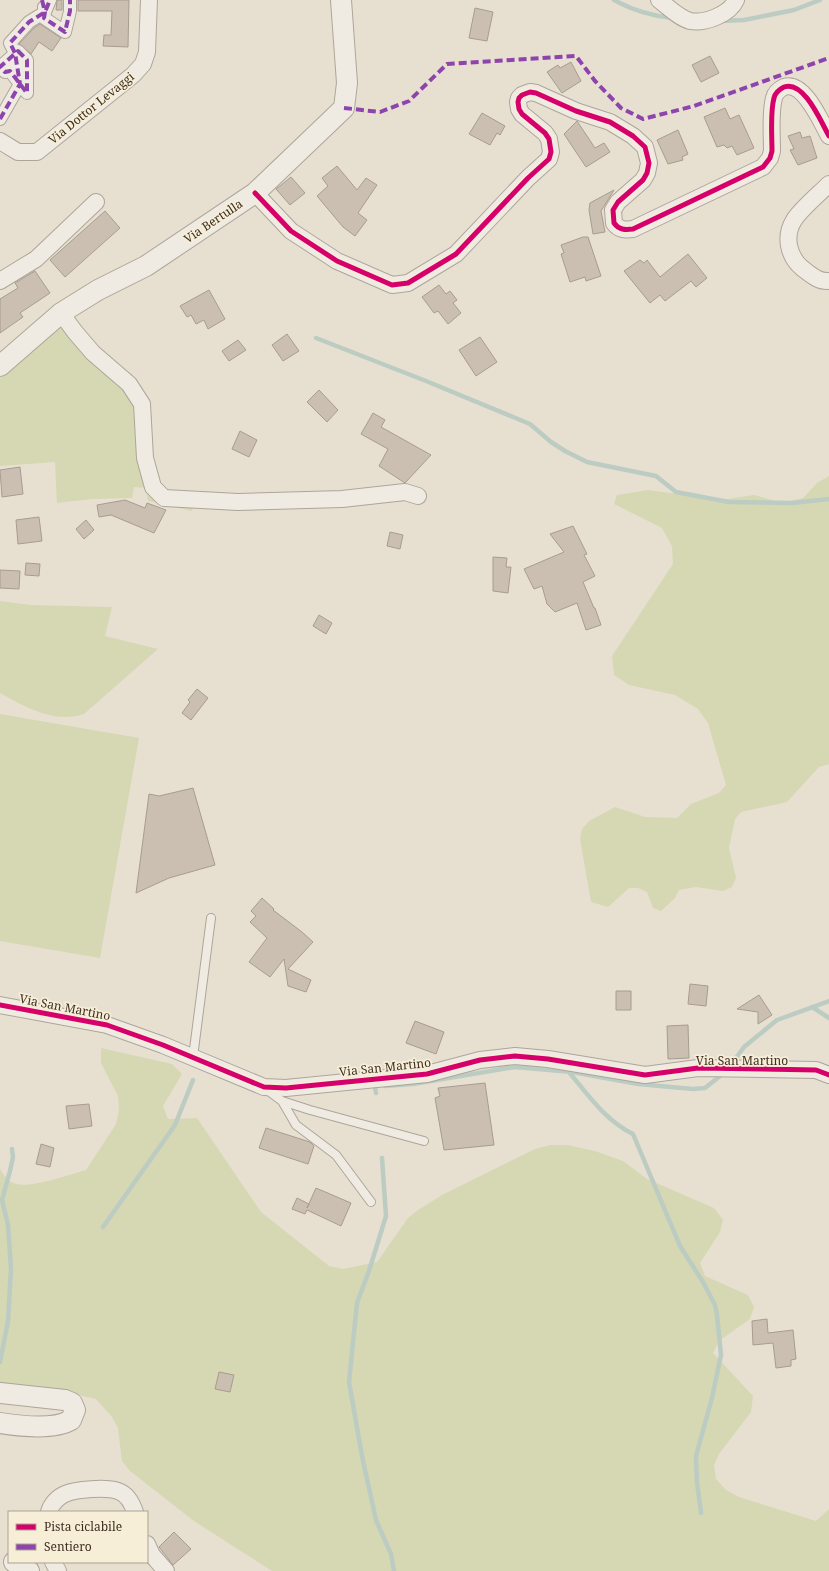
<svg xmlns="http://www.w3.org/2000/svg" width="829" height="1571" font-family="'Noto Serif',serif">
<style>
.green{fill:#d6d7b3}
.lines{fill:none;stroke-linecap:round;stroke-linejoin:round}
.stream{stroke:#bcccc2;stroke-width:4.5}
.building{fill:#cbbfb2;stroke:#a89c90}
.service-casing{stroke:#ada599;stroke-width:10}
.pedestrian-casing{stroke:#ada599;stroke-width:14}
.minor-casing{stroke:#ada599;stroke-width:18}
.tertiary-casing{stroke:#ada599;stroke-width:22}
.service{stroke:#efebe3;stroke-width:8}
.pedestrian{stroke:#efebe3;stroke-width:12}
.minor{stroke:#efebe3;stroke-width:16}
.tertiary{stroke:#efebe3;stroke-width:20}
.quiet{stroke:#8e44ad;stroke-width:4;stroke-dasharray:8 4;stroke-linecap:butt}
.cycleway-casing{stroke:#f7eed8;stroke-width:8}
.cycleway{stroke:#d6006c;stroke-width:5}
.labels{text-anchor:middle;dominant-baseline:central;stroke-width:3.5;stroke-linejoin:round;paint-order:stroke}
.street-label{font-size:12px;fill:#3d2e20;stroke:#f7eed8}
</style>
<rect width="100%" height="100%" fill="#e7e0d1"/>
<path class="green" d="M61,327l5,1 67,66 20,97 41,13 -2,7 -44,-10 -2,-13 -12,-1 -2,11 -40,1 -35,4 -2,-41 -55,4v-88l56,-49z
M829,476v288l-10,3 -32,35 -46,10 -6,7 -6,29 7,30 -4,9 -9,4 -27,-4 -17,3 -4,8 -14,13 -8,-3 -6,-16 -9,-4h-9l-21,19 -17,-5 -11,-63 2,-10 7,-8 26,-14 30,10 32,1 14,-14 28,-11 7,-8 -18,-62 -10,-14 -23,-14 -46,-10 -15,-10 -2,-19 61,-92 -1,-18 -10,-18 -48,-24 3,-9 31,-5 74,10 32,-5 28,8 21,-5 14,-15z
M0,601l31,4 81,2 -7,29 53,13 -74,65c-29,10 -59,-7 -84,-21z
M0,714l139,24 -39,220 -100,-17z
M101,1048l71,16 10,10 -19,32 5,13 29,-1 64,94 68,54 14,3 34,-7 31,-44 10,-8 24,-15 93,-46 15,-4h17l28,6 28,10 24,18 67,29 9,12 -3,12 -20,31 5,13 43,19 6,12 -4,12 -31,22 -6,12 40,43 -2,16 -32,42 -5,11 2,14 10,11 13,7 77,24 13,-12v62h-557l-78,-50 -64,-50 -8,-10 -4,-33 -6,-11 -16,-18 -23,-5 -73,-9v-216c3,6 9,13 16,15 16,4 52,-9 70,-14l30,-46 3,-14 -1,-14 -17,-33z"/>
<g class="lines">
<path class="stream" d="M614,0c18,10 38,16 59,18
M720,21l24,-1 50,-10 26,-10
M316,338l110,43 104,43 21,18 14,9 22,11 69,14 20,16 53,10 63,1 37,-4
M812,1007l17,11
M731,1065l13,-18 33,-27 52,-19
M569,1072c19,23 36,48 64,62l47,112 23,36 12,23 2,10 4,40 -9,43 -16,58 1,26 4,31
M385,1086l28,-2 102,-17 57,5 66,12 55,5 12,-1 20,-16
M375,1087l1,6
M382,1158l4,58 -17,55 -12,32 -8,79 13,74 14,64 15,34 3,17
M103,1227l72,-102 18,-45
M0,1362l8,-41 3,-52 -3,-44 -6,-25 8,-29 3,-14 -1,-8"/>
</g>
<path class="building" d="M57,0h5v10h-6z
M78,0h51l-1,47 -25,-1 1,-11h7l1,-24h-34z
M475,8l18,4 -6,29 -18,-3z
M40,24l21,14 -9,13 -13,-9 -8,12 -12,-10 15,-16z
M710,56l9,17 -18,9 -9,-17z
M571,62l10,19 -19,12 -15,-21 11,-7 2,3z
M725,108l5,11 9,-4 15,33 -17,7 -5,-9 -5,2 -3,-3 -7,2 -13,-30z
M482,113l23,13 -5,9 -3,-2 -7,12 -21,-11z
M577,121l18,27 9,-5 6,9 -24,15 -22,-33z
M678,130l10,24 -6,3 1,3 -15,4 -11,-24z
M800,132l2,6 8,-2 7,22 -19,7 -8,-15 4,-1 -6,-13z
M337,166l20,24 9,-12 11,7 -19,28 9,7 -12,16 -12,-9 -26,-31 11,-10 -6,-8z
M291,177l14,16 -15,12 -14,-16z
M614,190l-13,21 4,21 -12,2 -4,-24 1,-7z
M105,211l15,17 -55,49 -15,-17z
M583,237h5l13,39 -15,5 -1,-4 -15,5 -9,-28 3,-1 -3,-8z
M688,254l19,24 -11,9 -5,-6 -26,20 -5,-6 -10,8 -26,-32 16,-11 4,3 3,-3 13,17z
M35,271l15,22 -30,20 3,4 -23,16v-34l18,-11 -3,-5z
M439,285l7,9 4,-3 7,9 -4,3 8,10 -13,11 -10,-13 -4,2 -12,-16z
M209,290l16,29 -17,10 -4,-9 -8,4 -5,-9 -4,2 -7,-11z
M287,334l12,17 -16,10 -11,-16z
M480,337l17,25 -21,14 -17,-26z
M238,340l8,10 -17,11 -7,-10z
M319,390l19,20 -11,12 -20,-20z
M373,413l12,7 -4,7 50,28 -26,28 -26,-17 9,-17 -27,-15z
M240,431l17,9 -8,17 -17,-8z
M20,467l3,27 -21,3 -2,-27z
M125,500l20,8 2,-5 19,7 -12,23 -43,-18 -12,2 -2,-12z
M39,517l3,24 -24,3 -2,-24z
M86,520l8,10 -10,9 -8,-10z
M573,526l14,28 -3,1 11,21 -12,6 11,26h1l6,17 -15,5 -9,-27 -22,9 -8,-8 -5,-18 -8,3 -10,-20 40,-17 -14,-18z
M390,532l13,3 -3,14 -13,-3z
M493,557l14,1 -1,9h5l-3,26 -15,-2z
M26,563l14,1 -1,12 -14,-1z
M0,570l20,1 -1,18 -19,-1z
M319,615l13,8 -6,11 -13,-8z
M197,689l11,9 -17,22 -9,-7 8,-11 -2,-2z
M193,788l22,77 -46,13 -33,15 13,-99 10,2z
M262,898l12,11 -1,1 29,22 11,10 -25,27 23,11 -5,12 -18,-6 -4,-27 -14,18 -21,-15 18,-24 -17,-16 6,-6 -5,-5z
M690,984l18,2 -2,20 -18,-2z
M616,991h15v19h-15z
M759,995l13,20 -14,9v-12l-21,-3z
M415,1021l29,11 -8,22 -30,-11z
M688,1025l1,33 -21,1 -1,-33z
M485,1083l9,62 -50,5 -9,-52 5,-2 -2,-8z
M89,1104l3,22 -23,3 -3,-23z
M266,1128l44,14 4,4 -6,18 -49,-16z
M41,1144l13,4 -4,19 -14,-3z
M316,1188l35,15 -10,23 -34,-16 -2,4 -13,-5 5,-11 12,6 -2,4z
M767,1319l1,14 25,-3 3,29 -5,1v6l-15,2 -3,-25 -20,2 -1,-24z
M219,1372l15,3 -4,17 -15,-3z
M174,1532l17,17 -18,16 -14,-18z"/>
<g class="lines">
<g class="service-casing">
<path id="service" d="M193,1057l18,-139
M266,1089l16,12 28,9 114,31
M282,1101l14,24 40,30 35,47"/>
</g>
<g class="pedestrian-casing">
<path id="pedestrian" d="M44,7l1,5 -1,6 21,14 5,-21v-11
M18,51l9,9v33l-17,-22 -5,1 -5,-5z
M0,119l20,-35 -5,-31 -5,-10 19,-21 16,-10 5,-12"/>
</g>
<g class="minor-casing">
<path id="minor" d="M659,0c9,7 20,18 31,21 15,3 40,-7 46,-21
M0,141l18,11h19l96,-77 10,-11 4,-12 2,-52
M829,184c-10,10 -28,25 -35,36 -10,16 -6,36 8,48 8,6 16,14 27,13
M255,193l36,38 46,30 55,24 16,-2 48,-29 72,-76 21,-19 2,-7 -2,-13 -4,-6 -23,-19 -3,-5 -1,-7 1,-4 3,-3 8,-3 6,1 40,18 34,11 23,14 12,11 4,16 -2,10 -4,7 -25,22 -5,8 1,13c5,7 11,7 19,6l130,-62 7,-9 2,-7c0,-16 -2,-39 2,-53 1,-5 6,-9 10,-11 20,-7 37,35 45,49
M0,281l36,-22 60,-57
M61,313l14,19 18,21 36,31 13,20 3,54 8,29 11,11 74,4 104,-3 63,-7 13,4
M0,1005l107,20 56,20 101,42 22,1 141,-14 53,-14 35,-4 33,3 97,16 53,-7 118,2 13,5
M49,1512c2,-8 9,-15 16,-18 11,-5 42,-7 53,-3 9,3 14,12 17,21
M147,1544l5,11 14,16
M53,1562l5,9"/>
</g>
<g class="tertiary-casing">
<path id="tertiary" d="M0,366l61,-53 37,-23 48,-24 109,-73 89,-85 3,-25 -6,-83
M0,1393l65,7 7,3 3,7 -4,10c-17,10 -52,6 -71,3
M14,1562l15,9"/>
</g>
<use href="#service" class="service"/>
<use href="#pedestrian" class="pedestrian"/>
<use href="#minor" class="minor"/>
<use href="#tertiary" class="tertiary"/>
<path class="quiet" d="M42,0l3,12 -1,6 21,14 5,-21v-11
M18,51l9,9v33l-17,-22 -5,1 -5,-5z
M344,108l36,4 29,-11 38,-37 129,-8 19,25 26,27 22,11 51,-13 135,-48
M0,119l20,-35 -5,-31 -5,-10 19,-21 16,-10 5,-12"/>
<g class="cycleway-casing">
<path id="cycleway" d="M255,193l36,38 46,30 55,24 16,-2 48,-29 72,-76 21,-19 2,-7 -2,-13 -4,-6 -23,-19 -3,-5 -1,-7 1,-4 3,-3 8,-3 6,1 40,18 34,11 23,14 12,11 4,16 -2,10 -4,7 -25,22 -5,8 1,13c5,7 11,7 19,6l130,-62 7,-9 2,-7c0,-16 -2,-39 2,-53 1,-5 6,-9 10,-11 20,-7 37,35 45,49
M0,1005l107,20 56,20 101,42 22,1 141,-14 53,-14 35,-4 33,3 97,16 53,-7 118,2 13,5"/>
</g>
<use href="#cycleway" class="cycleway"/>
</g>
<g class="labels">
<g class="street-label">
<text transform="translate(91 108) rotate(-39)">Via Dottor Levaggi</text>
<text transform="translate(213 221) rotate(-34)">Via Bertulla</text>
<text transform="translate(65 1007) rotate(11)">Via San Martino</text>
<text x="742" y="1060">Via San Martino</text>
<text transform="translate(385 1067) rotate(-6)">Via San Martino</text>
</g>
</g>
<rect x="8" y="1511" width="140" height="52" fill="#f7eed8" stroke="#ada18e"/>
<rect x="16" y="1524" width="20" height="6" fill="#d6006c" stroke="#ada18e"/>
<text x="44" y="1531" font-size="12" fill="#3d2e20">Pista ciclabile</text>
<rect x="16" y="1544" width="20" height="6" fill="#8e44ad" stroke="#ada18e"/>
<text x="44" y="1551" font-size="12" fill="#3d2e20">Sentiero</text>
</svg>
